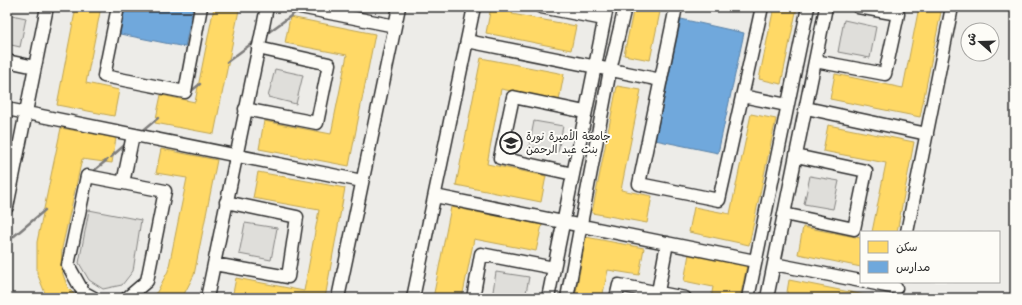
<svg xmlns="http://www.w3.org/2000/svg" width="1022" height="305" font-family="Kalam,'Playpen Sans Arabic',sans-serif">
<style>
.built{fill:#edece8;fill-rule:evenodd}
.green{fill:#dfdeda;stroke:#858482}
.homes{fill:#ffd966;stroke:#bfa554}
.schools{fill:#6fa8dc;stroke:#5b82a7}
.lines{fill:none;stroke-linecap:round;stroke-linejoin:round}
.stream{stroke:#7e7d7b;stroke-width:2.5}
.minor-casing{stroke:#2b2b2b;stroke-width:15}
.minor{stroke:#fdfcf7;stroke-width:12}
.labels{text-anchor:middle;dominant-baseline:central;stroke-width:4;stroke-linejoin:round;paint-order:stroke}
.poi-label{font-size:11px;fill:#2b2b2b;stroke:#fdfcf7;text-anchor:start}
</style>
<rect width="100%" height="100%" fill="#fdfcf7"/>
<filter id="ink" filterUnits="userSpaceOnUse"><feTurbulence type="fractalNoise" baseFrequency=".025" numOctaves="2"/><feDisplacementMap in="SourceGraphic" scale="8" xChannelSelector="R" yChannelSelector="G"/><feConvolveMatrix kernelMatrix="1 2 1 2 8 2 1 2 1" color-interpolation-filters="sRGB"/></filter>
<g filter="url(#ink)">
<path class="built" d="M7,7h1008v291h-1008zM968,30h24v24h-24zM861,232h138v50h-138z"/>
<path class="green" d="M7,14l19,4 -6,29 -13,-3z
M844,20l32,7 -6,31 -32,-6z
M275,69l28,6 -7,29 -28,-7z
M534,121l29,5 -5,26 -29,-5z
M810,176l29,5 -6,28 -29,-5z
M89,210l52,10 -8,51 -11,14 -19,4 -14,-9 -10,-17z
M245,223l32,5 -6,32 -32,-6z
M496,272l33,5 -4,21h-33z"/>
<path class="homes" d="M76,7h25l-15,76 33,7 -5,26 -57,-11z
M214,7l25,3 -25,124 -59,-11 6,-28 34,7z
M491,7h23l-2,7 64,12 -5,24 -85,-17z
M634,7h27l-11,53 -26,-5z
M774,7h23l-16,77 -22,-5z
M919,7h23l-22,110 -90,-18 5,-25 68,14z
M290,17l85,17 -26,132 -90,-17 5,-28 67,13 16,-79 -62,-12z
M481,58l83,16 -5,26 -58,-11 -14,75 59,12 -5,26 -85,-17z
M617,86l24,4 -20,100 31,6 -5,27 -55,-10z
M751,114l25,5 -27,126 -60,-13 5,-25 36,7z
M828,125l86,17 -17,90h-25l14,-69 -63,-12z
M61,128l55,10 -4,25 -30,-4 -20,89 -1,21 7,19 10,10h-31l-10,-25v-31z
M161,149l56,11 -23,115 -12,23h-34l9,-6 11,-21 19,-93 -31,-5z
M258,172l87,16 -20,110h-93l4,-20 68,13 15,-81 -66,-12z
M451,207l91,18 -6,26 -62,-12 -12,59h-29z
M803,227l58,11v29l-63,-13z
M586,237l58,11 -5,27 -31,-5 -6,28h-27z
M689,254l58,11 -7,33h-29l2,-11 -29,-6z
M789,280l86,17 -1,1h-88z"/>
<path class="schools" d="M125,7h68l-8,40 -65,-13z
M681,19l63,14 -26,120 -63,-13z"/>
<g class="lines">
<path class="stream" d="M266,34l33,-24
M227,62l28,-21
M190,92l10,-8
M140,133l18,-15
M111,157l16,-14
M91,173l16,-13
M7,242l38,-32"/>
<g class="minor-casing">
<path id="minor" d="M118,7l-14,69 81,16 16,-85
M300,7l95,19
M541,7l63,12
M676,7l-37,177 80,16 43,-193
M467,41l194,39
M7,61l28,6
M815,61l70,13 13,-60 -40,-7
M742,96l45,9
M806,108l121,26
M7,109l355,72
M245,109l72,14 12,-59 -71,-16
M573,174l-73,-16 13,-61 72,15
M123,183l10,-48
M435,196l320,65
M7,207l40,-200
M784,214l70,15 12,-58 -70,-15
M907,232l45,-225
M214,264l74,13 9,-60 -71,-15
M774,264l87,17
M867,282l29,6
M658,292l9,-49
M94,298l-11,-6 -15,-27 19,-89 78,15 -18,90 -20,17
M207,298l60,-291
M338,298l61,-291
M413,298l61,-291
M473,298l8,-44 73,14
M548,298l59,-291
M567,298l43,-228 15,-63
M616,298l3,-13 66,13
M748,298l60,-291
M767,298l59,-291"/>
</g>
<use href="#minor" class="minor"/>
</g>
</g>
<defs>
<g id="university-ring" transform="scale(1.15)"><circle r="9.5" fill="#fdfcf7" stroke="#2b2b2b" stroke-width="1.5"/><path d="M0-5L7-2L0 1L-7-2ZM-4 1L0 2.5L4 1V4Q0 6-4 4Z" fill="#2b2b2b"/></g>
</defs>
<g fill-rule="evenodd">
<use href="#university-ring" x="511" y="143"/>
</g>
<g class="labels">
<g class="poi-label">
<text x="526" y="137">جامعة الأميرة نورة<tspan x="526" dy="13">بنت عبد الرحمن</tspan></text>
</g>
</g>
<rect width="1022" height="305" fill="none" stroke="#fdfcf7" stroke-width="24"/>
<rect x="12" y="12" width="998" height="281" fill="none" stroke="#2b2b2b" stroke-width="1.5" filter="url(#ink)"/>
<rect x="860" y="231" width="140" height="52" fill="#fdfcf7" stroke="#a9a8a5"/>
<rect x="868" y="241" width="20" height="12" fill="#ffd966" stroke="#a9a8a5"/>
<text x="896" y="251" font-size="12" fill="#2b2b2b">سكن</text>
<rect x="868" y="261" width="20" height="12" fill="#6fa8dc" stroke="#a9a8a5"/>
<text x="896" y="271" font-size="12" fill="#2b2b2b">مدارس</text>
<g transform="translate(980 42) rotate(290)"><circle r="19" fill="#fdfcf7" stroke="#a9a8a5"/>
<path d="M0-3L7 15L0 10L-7 15Z" fill="#2b2b2b"/>
<text y="-6" font-size="11" font-weight="bold" text-anchor="middle" fill="#2b2b2b">ش</text>
</g>
</svg>
